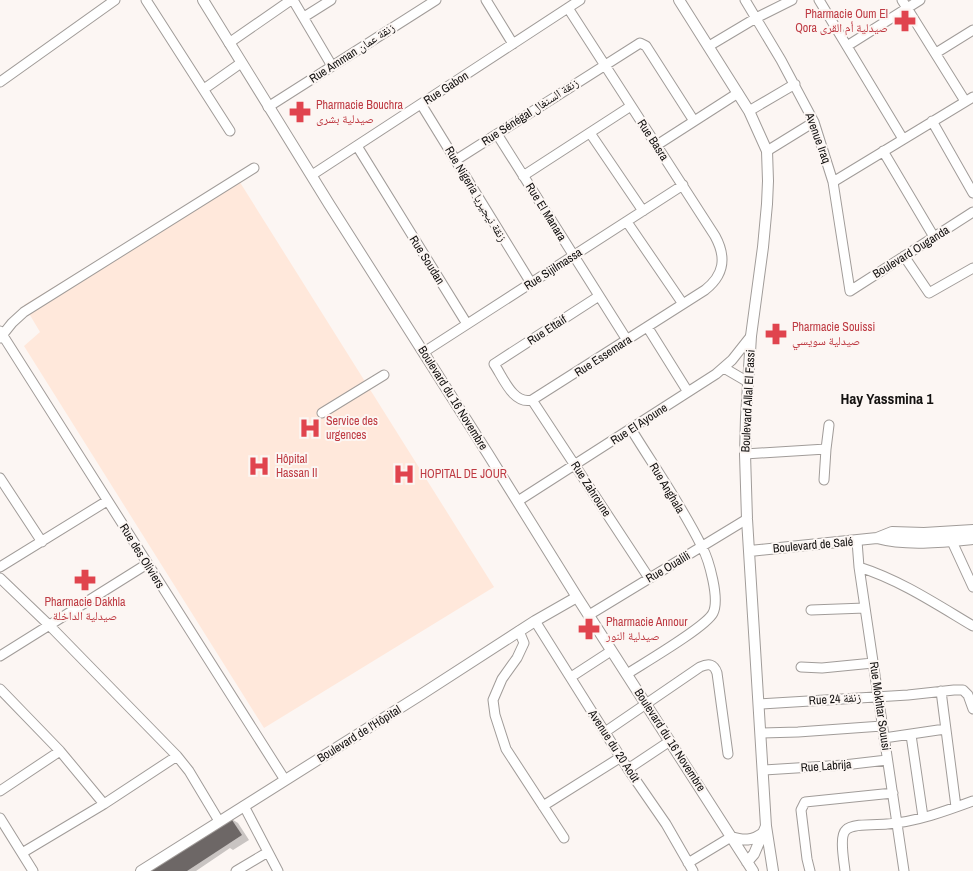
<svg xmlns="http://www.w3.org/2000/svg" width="973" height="871" font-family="'Archivo Narrow','Noto Naskh Arabic',sans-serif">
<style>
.medical{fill:#ffe8db}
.shadow{fill:#0003}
.building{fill:#6d6766}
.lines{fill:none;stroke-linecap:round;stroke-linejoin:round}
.minor-casing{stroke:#a19c99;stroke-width:11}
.tertiary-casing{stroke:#a19c99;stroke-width:12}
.minor{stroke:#fff;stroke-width:9}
.tertiary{stroke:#fff;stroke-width:10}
.labels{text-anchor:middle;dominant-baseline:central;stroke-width:4;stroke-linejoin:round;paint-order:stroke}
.health-label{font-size:12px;fill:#be3a42;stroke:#fcf6f3;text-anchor:start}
.street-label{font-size:12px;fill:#12100f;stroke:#fcf6f3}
.quarter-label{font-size:15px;font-weight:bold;fill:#12100f;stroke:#fcf6f3}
</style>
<rect width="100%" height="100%" fill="#fcf6f3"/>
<path class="medical" d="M236,176l258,411 -230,141 -240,-382 16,-14 -16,-27z"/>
<path class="shadow" d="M230,818l8,5 11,17 -16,10 -3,-2 -34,23h-35z"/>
<path class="building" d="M230,817l12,18 -55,36h-41z"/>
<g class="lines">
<g class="minor-casing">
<path id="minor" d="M146,0l84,131
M293,0l39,66
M486,0l27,44
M745,0l36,60 33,62 19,60 17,109 123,-79
M819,0l84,139
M902,0l63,101
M568,8l147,228c12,22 9,39 -10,54l-173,110c-19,5 -29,-23 -38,-36l105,-68
M304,17l27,-17
M229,43l62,-43
M709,46l47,-28 36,-18
M847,46l73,-46
M936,53l37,-23
M0,82l115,-82
M204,89l37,-26
M421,104l110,179
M268,107l168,-107
M749,111l46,-27
M932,121l41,72
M590,133l53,78
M497,134l130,206
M657,145l81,-52
M357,146l110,178
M767,151l47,-29
M883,151l51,86
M456,160l184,-117 6,3 48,75
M312,175l268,-175
M523,176l108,-70
M833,182l140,-85
M627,222l56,82
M904,256l25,37 44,-25
M648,328l40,64
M0,331l285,449
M0,338l12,-15 12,-11 230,-144
M424,352l259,-167
M724,368l24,14
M532,400l117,178
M322,413l62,-38
M826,449l3,-24
M745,454l81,-5 -2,31
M0,478l42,64
M518,501l198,-127 16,-14 19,-24
M949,535l24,52
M857,541l2,26 45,304
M0,567l107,-66
M859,567c41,13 77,37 114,59
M0,578l50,48 127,130 12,15 30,50
M811,610l54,-2
M589,615l158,-96
M535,621l93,148 38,55 27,47
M519,631l5,12 -7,15 -15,21 -9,21 2,15 11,34 58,89
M0,656l147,-92
M801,667l21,1 51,-5
M627,674c17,-11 79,-47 86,-61 7,-14 -4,-53 -11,-66 -20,-41 -47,-79 -71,-118
M571,677l40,-26
M0,689l60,62 44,53
M941,691l15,116
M760,704l148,-9 46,-5h9l5,5 5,14
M605,732l95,-65c9,-4 14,-3 17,6l11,81
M761,733l37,-1 84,-6
M911,735l12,82
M884,738l61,-9
M628,769l42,-28
M764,770l80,-5 43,-5
M0,791l60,-40
M244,806l34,65
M543,806l78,-49
M0,818l33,53
M22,853l82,-49 73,-48
M688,863l43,-26
M236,871l32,-19
M810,871l-3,-12 -6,-49 4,-8 88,-9
M845,871c-1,-10 -6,-35 1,-41 6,-7 32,-5 41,-6 29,-2 59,-13 86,-23"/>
</g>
<g class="tertiary-casing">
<path id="tertiary" d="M203,0l126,204 159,250 89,143 176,274
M679,0l70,111 18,40 1,30 -1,23 -4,43 -12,89 -5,81 -1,37 2,65 19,307 7,45
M877,538c29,8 66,4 96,1
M750,551l127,-13 15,-6 32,1 49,-3
M731,837c13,4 21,4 32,-4
M747,862l7,-8 12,-28
M141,871l281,-177 113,-73 42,-24"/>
</g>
<use href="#minor" class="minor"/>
<use href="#tertiary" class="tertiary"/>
</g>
<defs>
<g id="pharmacy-bare" transform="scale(1.725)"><path d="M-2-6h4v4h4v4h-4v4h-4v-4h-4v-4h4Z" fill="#e0444e" stroke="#fcf6f3" stroke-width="2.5" paint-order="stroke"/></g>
<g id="hospital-bare" transform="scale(1.725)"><path d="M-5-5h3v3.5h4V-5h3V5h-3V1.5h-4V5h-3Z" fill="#e0444e" stroke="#fcf6f3" stroke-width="2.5" paint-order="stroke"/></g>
</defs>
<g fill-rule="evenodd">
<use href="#pharmacy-bare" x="905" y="21"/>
<use href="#pharmacy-bare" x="300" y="112"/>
<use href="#pharmacy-bare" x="776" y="334"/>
<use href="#hospital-bare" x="310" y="428"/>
<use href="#hospital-bare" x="259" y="466"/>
<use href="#hospital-bare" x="404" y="474"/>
<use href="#pharmacy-bare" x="85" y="580"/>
<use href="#pharmacy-bare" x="589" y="629"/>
</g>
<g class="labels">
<g class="health-label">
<text x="888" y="14" text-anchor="end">Pharmacie Oum El<tspan x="888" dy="14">Qora صيدلية أم القرى</tspan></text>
<text x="316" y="105">Pharmacie Bouchra<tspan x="316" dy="14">صيدلية بشرى</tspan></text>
<text x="792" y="327">Pharmacie Souissi<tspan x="792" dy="14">صيدلية سويسي</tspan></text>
<text x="326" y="421">Service des<tspan x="326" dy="14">urgences</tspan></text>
<text x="276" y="459">Hôpital<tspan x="276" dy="14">Hassan II</tspan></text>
<text x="420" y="474">HOPITAL DE JOUR</text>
<text x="85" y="602" text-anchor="middle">Pharmacie Dakhla<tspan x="85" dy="14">صيدلية الداخلة</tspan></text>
<text x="606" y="622">Pharmacie Annour<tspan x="606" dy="14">صيدلية النور</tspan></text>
</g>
<g class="street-label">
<text transform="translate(352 53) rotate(-33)">Rue Amman زنقة عمان</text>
<text transform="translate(446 88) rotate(-33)">Rue Gabon</text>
<text transform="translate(530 112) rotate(-33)">Rue Sénégal زنقة السنغال</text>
<text transform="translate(818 138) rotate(70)">Avenue Iraq</text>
<text transform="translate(653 140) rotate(57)">Rue Basra</text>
<text transform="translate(476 194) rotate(59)">Rue Nigeria زنقة نيجيريا</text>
<text transform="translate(546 212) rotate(58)">Rue El Manara</text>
<text transform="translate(911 252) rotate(-32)">Boulevard Ouganda</text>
<text transform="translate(427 260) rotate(58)">Rue Soudan</text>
<text transform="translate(553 269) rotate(-33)">Rue Sijilmassa</text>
<text transform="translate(547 330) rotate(-33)">Rue Ettaif</text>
<text transform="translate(603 356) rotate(-33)">Rue Essemara</text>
<text transform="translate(453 398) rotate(58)">Boulevard du 16 Novembre</text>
<text transform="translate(748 401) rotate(-87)">Boulevard Allal El Fassi</text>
<text transform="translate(639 424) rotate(-33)">Rue El Ayoune</text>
<text transform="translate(667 488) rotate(59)">Rue Anghala</text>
<text transform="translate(591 489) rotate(57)">Rue Zahroune</text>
<text transform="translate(813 545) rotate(-5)">Boulevard de Salé</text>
<text transform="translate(142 556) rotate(58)">Rue des Oliviers</text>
<text transform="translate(668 567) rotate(-31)">Rue Oualili</text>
<text transform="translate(835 699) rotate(-4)">Rue 24 زنقة</text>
<text transform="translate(880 706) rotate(82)">Rue Mokhtar Souusi</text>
<text transform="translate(359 734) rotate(-32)">Boulevard de l'Hôpital</text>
<text transform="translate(670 740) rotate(57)">Boulevard du 16 Novembre</text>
<text transform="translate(614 746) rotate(57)">Avenue du 20 Août</text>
<text transform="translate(826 766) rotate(-4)">Rue Labrija</text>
</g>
<g class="quarter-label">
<text x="887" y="398">Hay Yassmina 1</text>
</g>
</g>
</svg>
